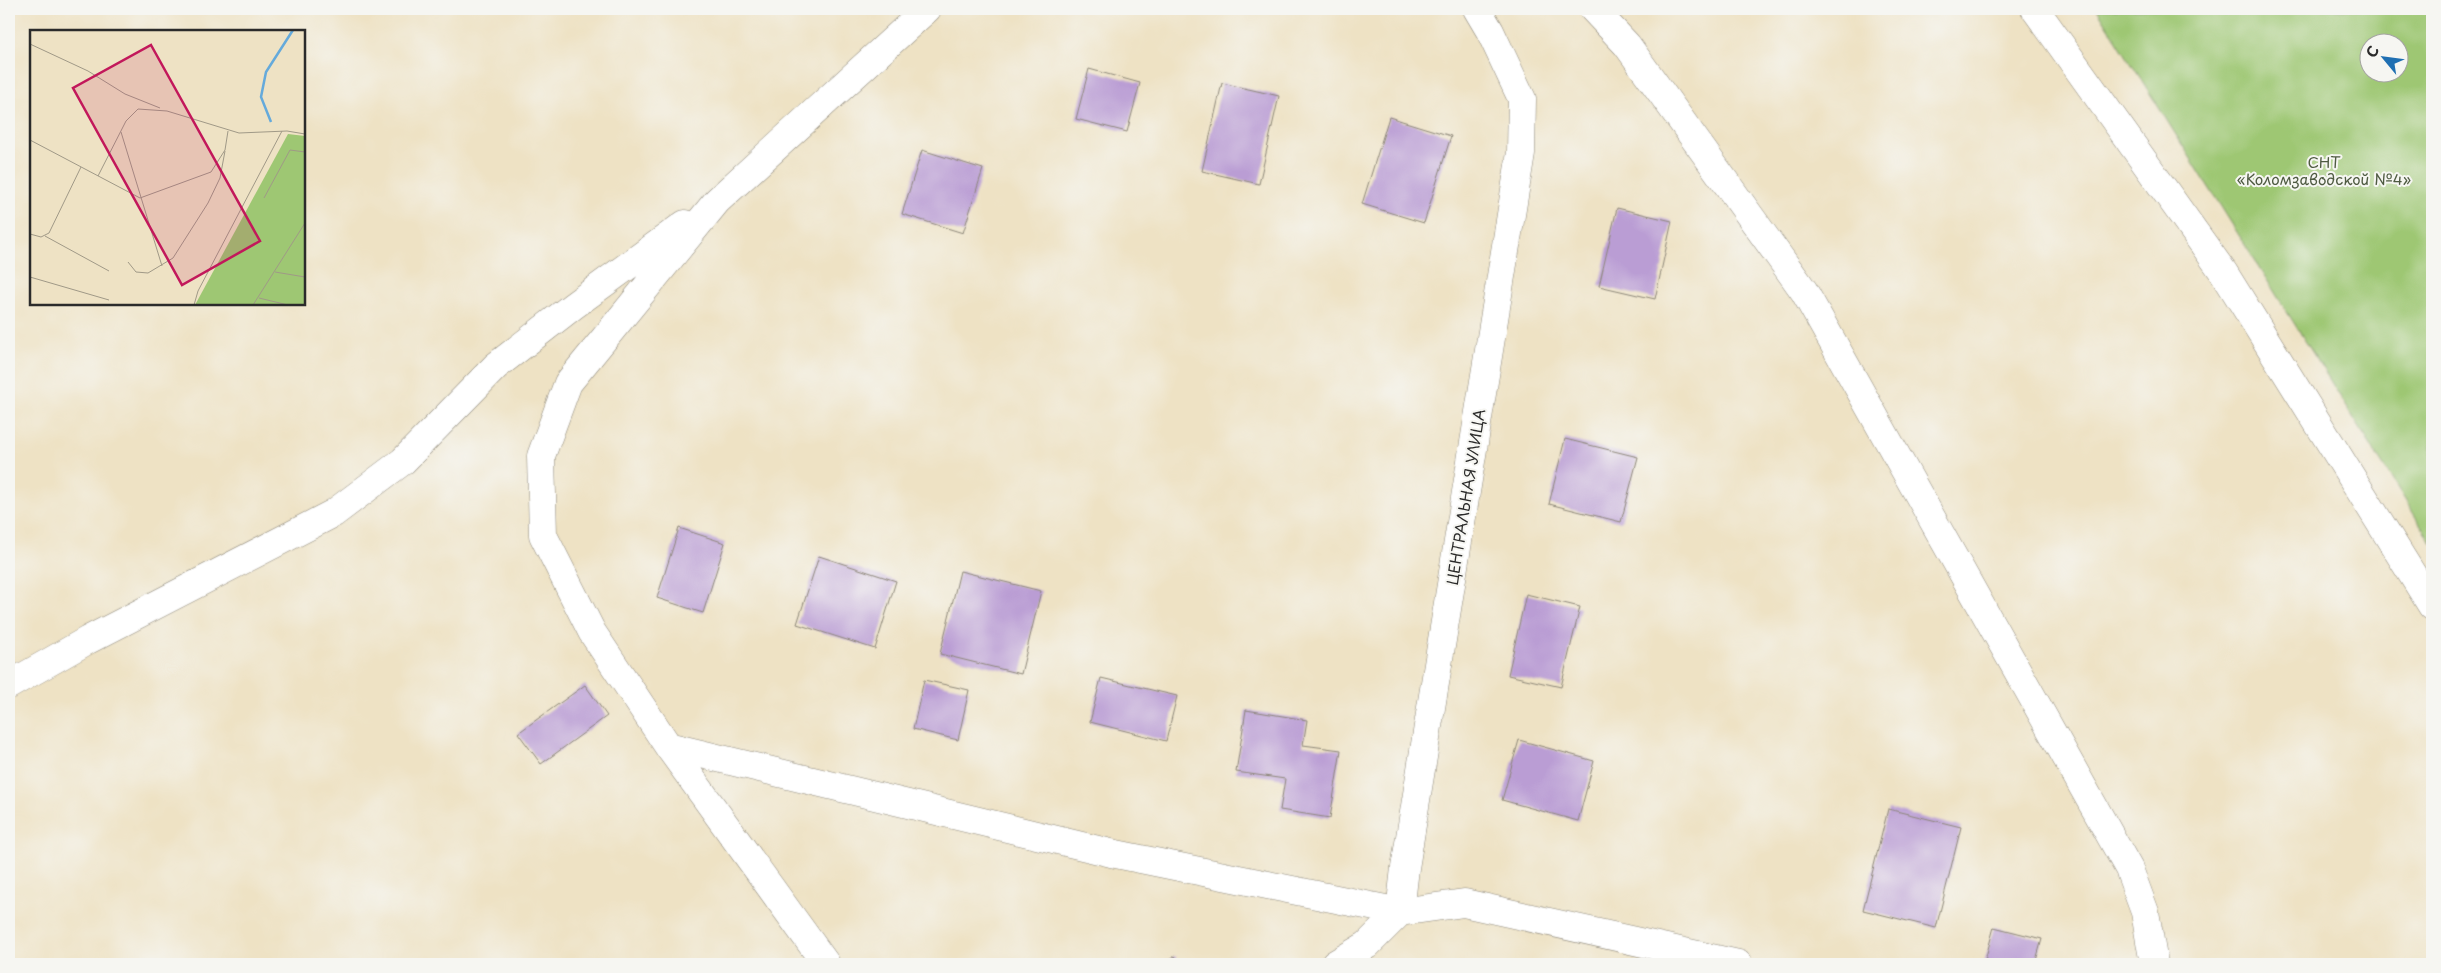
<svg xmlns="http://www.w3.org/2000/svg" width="2441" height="973" font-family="'Playpen Sans',sans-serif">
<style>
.green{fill:#9ec773;stroke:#64794f;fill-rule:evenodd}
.building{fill:#ba9dd4}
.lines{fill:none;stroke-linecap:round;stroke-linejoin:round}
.minor-casing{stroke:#8c8678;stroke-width:29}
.minor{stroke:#fff;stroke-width:28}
.labels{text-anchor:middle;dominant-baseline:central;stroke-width:4;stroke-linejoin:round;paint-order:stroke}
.park-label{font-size:15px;fill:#4e5a41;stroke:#f6f6f2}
.street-label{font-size:15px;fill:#2b2b2b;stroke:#f6f6f2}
.inset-river{fill:none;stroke:#65aadb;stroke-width:2.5}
.inset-road{fill:none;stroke:#a09987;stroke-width:1}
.view{fill:#c2185b;fill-opacity:0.15;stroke:#c2185b;stroke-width:2.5}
.inset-edge{fill:none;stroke:#2b2b2b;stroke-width:2.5}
</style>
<rect width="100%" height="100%" fill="#f6f6f2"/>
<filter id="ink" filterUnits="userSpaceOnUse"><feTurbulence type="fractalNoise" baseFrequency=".02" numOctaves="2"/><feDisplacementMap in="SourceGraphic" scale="10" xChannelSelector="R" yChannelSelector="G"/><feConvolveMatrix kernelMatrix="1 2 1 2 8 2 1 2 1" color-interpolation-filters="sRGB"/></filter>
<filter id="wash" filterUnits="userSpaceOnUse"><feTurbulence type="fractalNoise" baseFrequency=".0096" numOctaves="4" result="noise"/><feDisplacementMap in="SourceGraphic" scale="20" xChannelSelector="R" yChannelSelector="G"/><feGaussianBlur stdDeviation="1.12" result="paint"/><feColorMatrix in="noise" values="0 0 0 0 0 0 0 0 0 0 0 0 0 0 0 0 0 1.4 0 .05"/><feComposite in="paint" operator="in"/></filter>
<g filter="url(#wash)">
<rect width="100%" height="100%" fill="#eee2c4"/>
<path class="green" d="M2097,9h335v534zM2368,42h30v30h-30z"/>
<g id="blocks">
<path class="building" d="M1089,69l51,14 -13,49 -51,-13z
M1222,83l57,13 -20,88 -57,-13z
M1389,117l62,19 -27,87 -62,-19z
M922,150l61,19 -20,64 -61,-19z
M1617,208l55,13 -17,78 -56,-13z
M1565,439l73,18 -17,65 -72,-18z
M679,528l46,15 -22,70 -46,-15z
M819,556l77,25 -21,68 -78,-25z
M960,571l81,20 -20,83 -81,-20z
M1526,594l54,13 -19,80 -53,-12z
M1101,678l76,18 -11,45 -76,-19z
M924,680l45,10 -11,50 -45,-11z
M585,685l22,31 -66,48 -23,-31z
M1246,710l61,10 -4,25 38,5 -11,68 -50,-8 5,-31 -49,-7z
M1519,740l75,21 -16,60 -76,-21z
M1888,809l73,18 -25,101 -73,-18z
M1994,927l48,12 -7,25h-51z
M1175,956l5,8h-18z"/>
</g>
</g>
<g filter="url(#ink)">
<use href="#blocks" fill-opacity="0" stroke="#8c8678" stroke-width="1"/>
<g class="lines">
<g class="minor-casing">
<path id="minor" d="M1593,9l34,36 177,246 325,578 16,43 9,52
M2035,9l189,264 208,333
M9,685l79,-45 246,-127 69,-52 93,-95 77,-60 112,-82
M668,746l443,107 289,59 64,-9 274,61
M826,964l-158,-218 -76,-114 -49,-97 -2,-79 27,-73 149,-182 210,-192
M1335,964l32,-19 33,-33 5,-44 116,-715 1,-54 -32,-68 -13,-22"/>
</g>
<use href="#minor" class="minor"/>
</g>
</g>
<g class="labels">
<g class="park-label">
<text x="2324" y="161">СНТ<tspan x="2324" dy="17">«Коломзаводской №4»</tspan></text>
</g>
<g class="street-label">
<text transform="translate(1465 497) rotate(-81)">ЦЕНТРАЛЬНАЯ УЛИЦА</text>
</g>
</g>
<g transform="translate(30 30)">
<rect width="275" height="275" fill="#eee2c4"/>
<path d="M258,104l17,2v169h-110z" fill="#9ec773"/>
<path class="inset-river" d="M241,92l-10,-25 5,-25 27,-42"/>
<path class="inset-road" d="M0,14l58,27 37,23 35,14M91,102l41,134M0,110l110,58 71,-26 14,-22 3,-19M68,146l28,-55 12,-12 29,2 72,22 48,-2 18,3M234,168l26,-48 15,2M0,204l11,3 8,-4 32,-66M15,206l64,35M98,232l8,10 12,1 25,-15 35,-55 12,-25 5,-27M245,242l30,5M0,247l79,23M229,268l29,7M164,275l4,-14 84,-160M223,275l52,-82"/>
<path class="view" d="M121,15l109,196 -78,44 -109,-197z"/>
<rect width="275" height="275" class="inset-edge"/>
</g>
<rect width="2441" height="973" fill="none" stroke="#f6f6f2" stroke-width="30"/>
<g transform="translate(2384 58) rotate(299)"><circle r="24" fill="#f6f6f2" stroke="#a5a5a2"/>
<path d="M0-4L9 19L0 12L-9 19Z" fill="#1f6fb2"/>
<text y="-8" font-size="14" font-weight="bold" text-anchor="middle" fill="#2b2b2b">С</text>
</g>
</svg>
